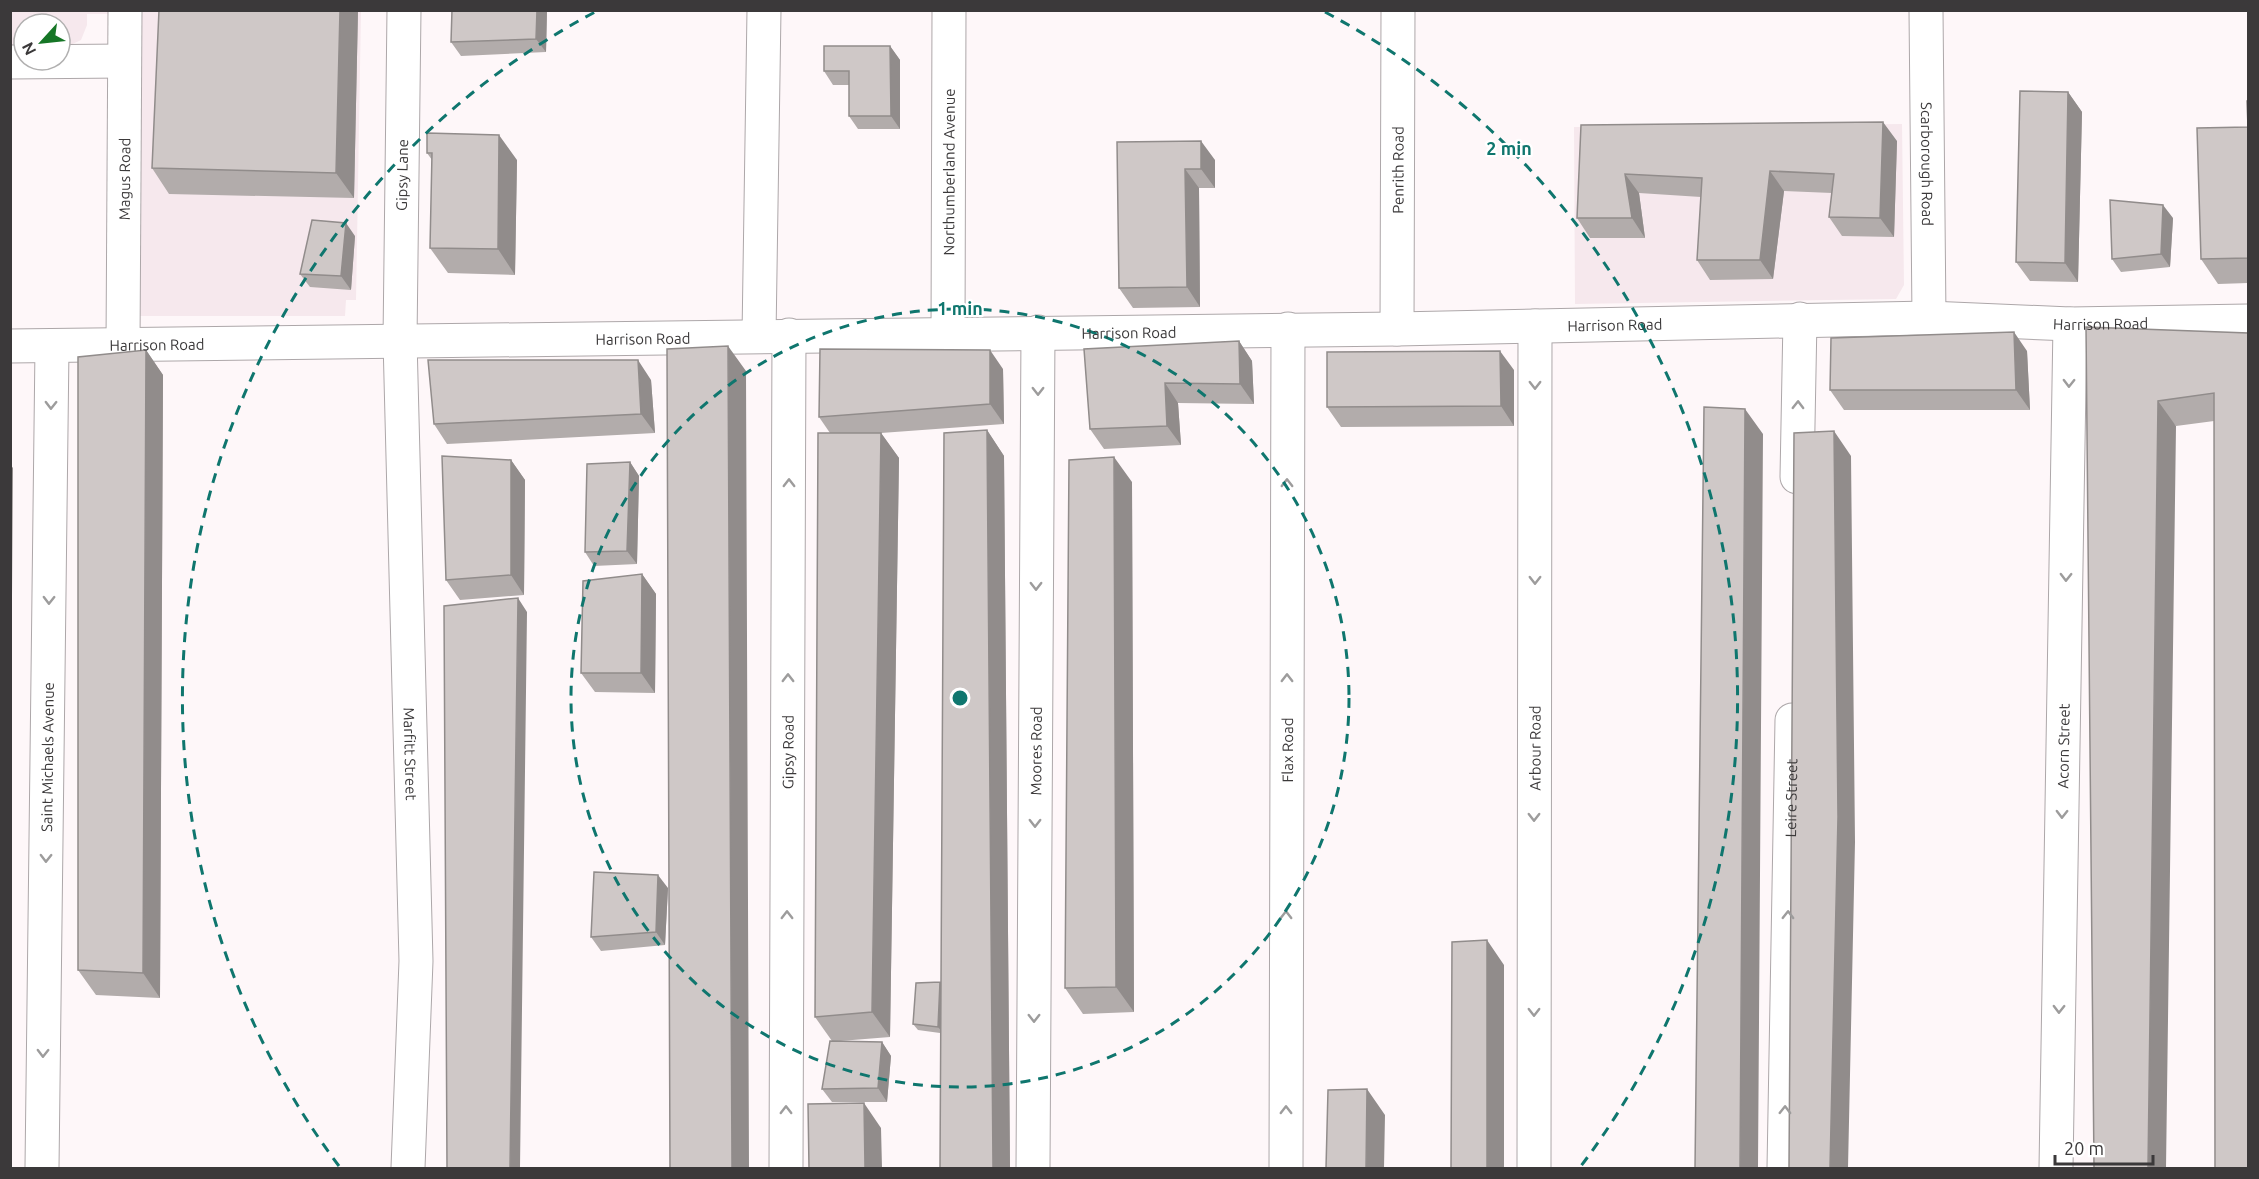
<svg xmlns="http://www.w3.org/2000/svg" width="2259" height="1179" font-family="Ubuntu,sans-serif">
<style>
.built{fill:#f6e8ed}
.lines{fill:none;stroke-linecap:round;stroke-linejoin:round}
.minor-casing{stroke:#ada7a9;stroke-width:35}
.minor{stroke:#fff;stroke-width:33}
.wall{fill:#b2acab}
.shaded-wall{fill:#918c8b}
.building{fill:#cfc8c7;stroke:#918c8b;stroke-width:1.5}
.oneway{stroke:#9d9c9c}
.ring{fill:none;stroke:#0f766e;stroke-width:3;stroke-dasharray:10 8}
.labels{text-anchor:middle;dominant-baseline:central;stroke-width:4.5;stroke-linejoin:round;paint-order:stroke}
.street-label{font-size:15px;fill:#3b393a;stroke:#fff}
.centre{fill:#0f766e;stroke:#fff;stroke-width:3}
.ring-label{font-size:18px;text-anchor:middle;font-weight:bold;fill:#0f766e;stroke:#fff;stroke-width:4.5;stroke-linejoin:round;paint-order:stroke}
</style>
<rect width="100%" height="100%" fill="#fef7f9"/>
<path class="built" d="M10,11h351l-5,289h-10l-1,16h-214l1,-302h-45v11l-6,15 -21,10v-26h-36v26h-13z
M1902,124l2,161 -8,14 -321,5 -1,-177z"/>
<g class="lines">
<g class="minor-casing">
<g id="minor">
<path id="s1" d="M404,10l-4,330 16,621 -8,207"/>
<path id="s2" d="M1926,10l3,308"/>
<path d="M10,62l114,-1"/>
<path id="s3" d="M1397,329l1,-319"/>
<path d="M759,336l5,-326"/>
<path id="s4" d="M948,336l1,-326"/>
<path id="s5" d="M123,345l2,-335"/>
<path id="s6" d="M10,346l1387,-17 532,-11 141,6 178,-3"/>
<path d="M1797,477l3,-158"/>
<path id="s7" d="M42,1168l10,-821"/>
<path id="s8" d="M786,1168l3,-833"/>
<path id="s9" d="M1033,1168l5,-836"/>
<path id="s10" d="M1286,1168l2,-839"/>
<path id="s11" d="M1534,1168l1,-842"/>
<path id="s12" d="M1784,1168l8,-448"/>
<path id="s13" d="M2056,1168l14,-844"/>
</g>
</g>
<use href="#minor" class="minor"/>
</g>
<path class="wall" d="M358,10l-4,188 -185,-4 -17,-26z
M452,10h95l-1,42 -85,4 -10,-14z
M890,46l10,14v69h-42l-9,-13v-31h-16l-9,-14z
M2068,92l14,20 -4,170 -48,-1 -14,-19z
M2248,101v182l-30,1 -17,-25 47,-132z
M1581,125l316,16 -3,96 -52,-1 -13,-19 3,-24 -48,-2 -11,88 -63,1 -13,-20 4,-63 -62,-4 6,45h-55l-13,-20z
M1117,142l98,18v28h-16l1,119 -67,1 -14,-20z
M427,153l90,7 -2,115 -67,-2 -18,-25 2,-88z
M2173,218l-3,49 -49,5 -9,-13z
M355,236l-4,54 -41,-3 -10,-13z
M2086,327l162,6 -34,88 -38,5z
M1239,341l13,20 2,43 -76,-1 3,42 -77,4 -14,-20 -6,-80z
M146,350l17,25 -3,623 -64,-3 -18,-25z
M2027,351l3,59h-186l-14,-20z
M1003,369l1,55 -123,9 18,25 -9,579 -50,4 42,1 9,14 -4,46h-55l-10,-13 10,-48 -17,-24 15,-584 -11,-16z
M1514,370v56l-173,1 -14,-20z
M651,380l4,53 -208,11 -13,-20z
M987,430l17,26 6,712h-70v-135l-22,-3 -5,-6 27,-42 1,2z
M511,460l14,20 -1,115 -64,5 -14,-20z
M630,462l9,14 -2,88 -43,2 -9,-14z
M1132,482l2,530 -51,2 -18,-26z
M642,574l14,20 -1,99 -60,-1 -14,-19z
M668,888l-3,57 -64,6 -10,-14z"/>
<path class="shaded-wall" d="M340,10h18l-4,188 -18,-25z
M537,10h10l-1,42 -10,-13z
M890,46l10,14v69l-9,-13z
M2068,92l14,20 -4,170 -13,-19z
M1883,122l14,19 -3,96 -14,-19z
M499,135l18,25 -2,115 -17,-26z
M1201,141l14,19v28l-14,-19z
M1185,169l14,19 1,119 -13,-20z
M1770,171l14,20 -11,88 -13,-19z
M1625,174l14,19 6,45 -13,-20z
M2163,205l10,13 -3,49 -9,-13z
M346,223l9,13 -4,54 -10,-14z
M2014,332l13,19 3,59 -14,-20z
M1239,341l13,20 2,43 -14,-20z
M728,346l18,25 3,797h-17z
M146,350l17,25 -3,623 -17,-25z
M990,350l13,19 1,55 -14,-20z
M1500,351l14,19v56l-13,-20z
M638,360l13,20 4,53 -14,-19z
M1165,383l13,20 3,42 -14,-19z
M2158,401l18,25 -10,742h-18z
M1745,409l18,25 -5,734h-18z
M987,430l17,26 6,712h-17z
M1834,431l17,25 4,386 -7,326h-18z
M881,433l18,25 -9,579 -18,-25z
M1114,457l18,25 2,530 -18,-25z
M511,460l14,20 -1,115 -13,-20z
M630,462l9,14 -2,88 -10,-13z
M10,464l3,4 -3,384z
M642,574l14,20 -1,99 -14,-20z
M518,598l9,14 -7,556h-10z
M658,875l10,13 -3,57 -9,-13z
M1487,940l17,25v203h-17z
M940,982l4,7 -1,44 -5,-6z
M882,1042l9,14 -4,46 -9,-14z
M1367,1089l18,26 -1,53h-18z
M864,1103l17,25 1,40h-17z"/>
<path class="building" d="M159,10h181l-4,163 -184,-5z
M452,10h85l-1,29 -85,3z
M824,46h66l1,70h-42v-45h-25z
M2020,91l48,1 -3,171 -49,-1z
M2247,101h1v157l-47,1 -4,-131 51,-1z
M1883,122l-3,96 -51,-1 5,-43 -64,-3 -10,89h-63l5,-82 -77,-4 7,44h-55l4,-93z
M427,133l72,2 -1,114 -68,-1 2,-95h-5z
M1201,141v28h-16l2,118 -68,1 -2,-146z
M2110,200l53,5 -2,49 -49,5z
M312,220l34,3 -5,53 -41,-2z
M2086,327l162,6v835h-33l-1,-775 -56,8 -10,767h-54z
M2014,332l2,58h-186l1,-52z
M1239,341l1,43 -75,-1 2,43 -77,3 -6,-80z
M728,346l4,822h-62l-3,-819z
M820,349l170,1v54l-171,13z
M146,350l-3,623 -65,-3v-613z
M1500,351l1,55 -174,1v-55z
M428,360h210l3,54 -207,10z
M1704,407l41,2 -5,759h-45z
M987,430l6,738h-53l4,-735z
M1834,431l4,386 -8,351h-41l5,-735z
M818,433h63l-9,579 -57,5z
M442,456l69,4v115l-65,5z
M1114,457l2,530 -51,1 4,-528z
M630,462l-3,89 -42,1 2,-88z
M642,574l-1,99h-60l2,-92z
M518,598l-8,570h-63l-3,-562z
M594,872l64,3 -2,57 -65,5z
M1487,940v228h-36l1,-226z
M940,982l-2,45 -25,-3 3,-41z
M830,1041l52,1 -4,46 -56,1z
M1367,1089l-1,79h-40l2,-78z
M864,1103l1,65h-56l-1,-64z"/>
<defs><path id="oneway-chevron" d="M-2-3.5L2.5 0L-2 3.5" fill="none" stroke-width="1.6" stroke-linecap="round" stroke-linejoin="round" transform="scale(1.5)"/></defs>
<g class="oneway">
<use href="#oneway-chevron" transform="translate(2069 383) rotate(91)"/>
<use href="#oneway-chevron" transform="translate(1535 385) rotate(90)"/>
<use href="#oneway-chevron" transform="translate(1038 391) rotate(90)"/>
<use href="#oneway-chevron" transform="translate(51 405) rotate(91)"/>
<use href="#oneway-chevron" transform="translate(1798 405) rotate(-89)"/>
<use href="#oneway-chevron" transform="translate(789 483) rotate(-90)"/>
<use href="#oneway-chevron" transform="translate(1287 483) rotate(-90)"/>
<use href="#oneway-chevron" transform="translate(2066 577) rotate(91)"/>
<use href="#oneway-chevron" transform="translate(1535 580) rotate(90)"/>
<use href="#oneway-chevron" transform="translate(1036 586) rotate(90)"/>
<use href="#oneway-chevron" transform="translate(49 600) rotate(91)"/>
<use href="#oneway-chevron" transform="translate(788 678) rotate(-90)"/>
<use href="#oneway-chevron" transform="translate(1287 678) rotate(-90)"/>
<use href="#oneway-chevron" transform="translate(2062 814) rotate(91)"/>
<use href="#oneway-chevron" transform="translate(1534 817) rotate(90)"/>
<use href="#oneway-chevron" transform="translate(1035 823) rotate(90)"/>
<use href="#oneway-chevron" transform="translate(46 858) rotate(91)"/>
<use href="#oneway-chevron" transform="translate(787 915) rotate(-90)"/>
<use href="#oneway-chevron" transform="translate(1286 915) rotate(-90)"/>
<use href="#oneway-chevron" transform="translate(1788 915) rotate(-89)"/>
<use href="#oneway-chevron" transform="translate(2059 1009) rotate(91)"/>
<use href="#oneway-chevron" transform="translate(1534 1012) rotate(90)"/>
<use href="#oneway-chevron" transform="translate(1034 1018) rotate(90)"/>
<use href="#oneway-chevron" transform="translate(43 1053) rotate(91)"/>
<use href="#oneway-chevron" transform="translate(786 1110) rotate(-90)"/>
<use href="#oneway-chevron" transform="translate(1286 1110) rotate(-90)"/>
<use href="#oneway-chevron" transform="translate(1785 1110) rotate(-89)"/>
</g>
<g class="ring">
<circle cx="960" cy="698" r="389"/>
<path d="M339 1166A777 777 0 0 1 595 12M1325 12A777 777 0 0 1 1581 1166"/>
</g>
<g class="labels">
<g class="street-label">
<text stroke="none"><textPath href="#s2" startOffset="154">Scarborough Road</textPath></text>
<text stroke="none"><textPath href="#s3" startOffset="159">Penrith Road</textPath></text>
<text stroke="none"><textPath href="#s4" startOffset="164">Northumberland Avenue</textPath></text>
<text transform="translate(402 175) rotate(-89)">Gipsy Lane</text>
<text stroke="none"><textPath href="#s5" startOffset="166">Magus Road</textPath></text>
<text stroke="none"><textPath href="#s6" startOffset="2091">Harrison Road</textPath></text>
<text stroke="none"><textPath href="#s6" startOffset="1605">Harrison Road</textPath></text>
<text stroke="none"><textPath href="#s6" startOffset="1119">Harrison Road</textPath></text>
<text stroke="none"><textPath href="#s6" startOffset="633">Harrison Road</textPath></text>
<text stroke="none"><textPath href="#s6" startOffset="147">Harrison Road</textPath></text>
<text stroke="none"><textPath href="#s13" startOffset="422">Acorn Street</textPath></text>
<text stroke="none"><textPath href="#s11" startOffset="420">Arbour Road</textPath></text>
<text stroke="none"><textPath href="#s10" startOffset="418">Flax Road</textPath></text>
<text stroke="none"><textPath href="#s9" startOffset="417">Moores Road</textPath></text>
<text stroke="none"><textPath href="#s8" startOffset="416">Gipsy Road</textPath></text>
<text stroke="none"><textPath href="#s1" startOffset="744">Marfitt Street</textPath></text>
<text stroke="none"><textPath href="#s7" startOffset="411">Saint Michaels Avenue</textPath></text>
<text stroke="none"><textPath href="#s12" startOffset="370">Leire Street</textPath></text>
</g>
</g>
<circle cx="960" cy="698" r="9" class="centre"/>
<g class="ring-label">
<text x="1509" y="155">2 min</text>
<text x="960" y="315">1 min</text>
</g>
<rect width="2259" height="1179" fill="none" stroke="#3b393a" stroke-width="24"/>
<g transform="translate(42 42) rotate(243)"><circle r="28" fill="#ffffff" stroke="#b1b0b0" stroke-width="1.5"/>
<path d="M0-4.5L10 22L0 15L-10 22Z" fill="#167626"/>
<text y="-9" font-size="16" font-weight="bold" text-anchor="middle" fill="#3b393a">N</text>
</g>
<path d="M2055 1155v9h98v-9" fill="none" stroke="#3b393a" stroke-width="3"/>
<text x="2064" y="1155" font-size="18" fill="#3b393a" stroke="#ffffff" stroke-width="4.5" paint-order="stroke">20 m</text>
</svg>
